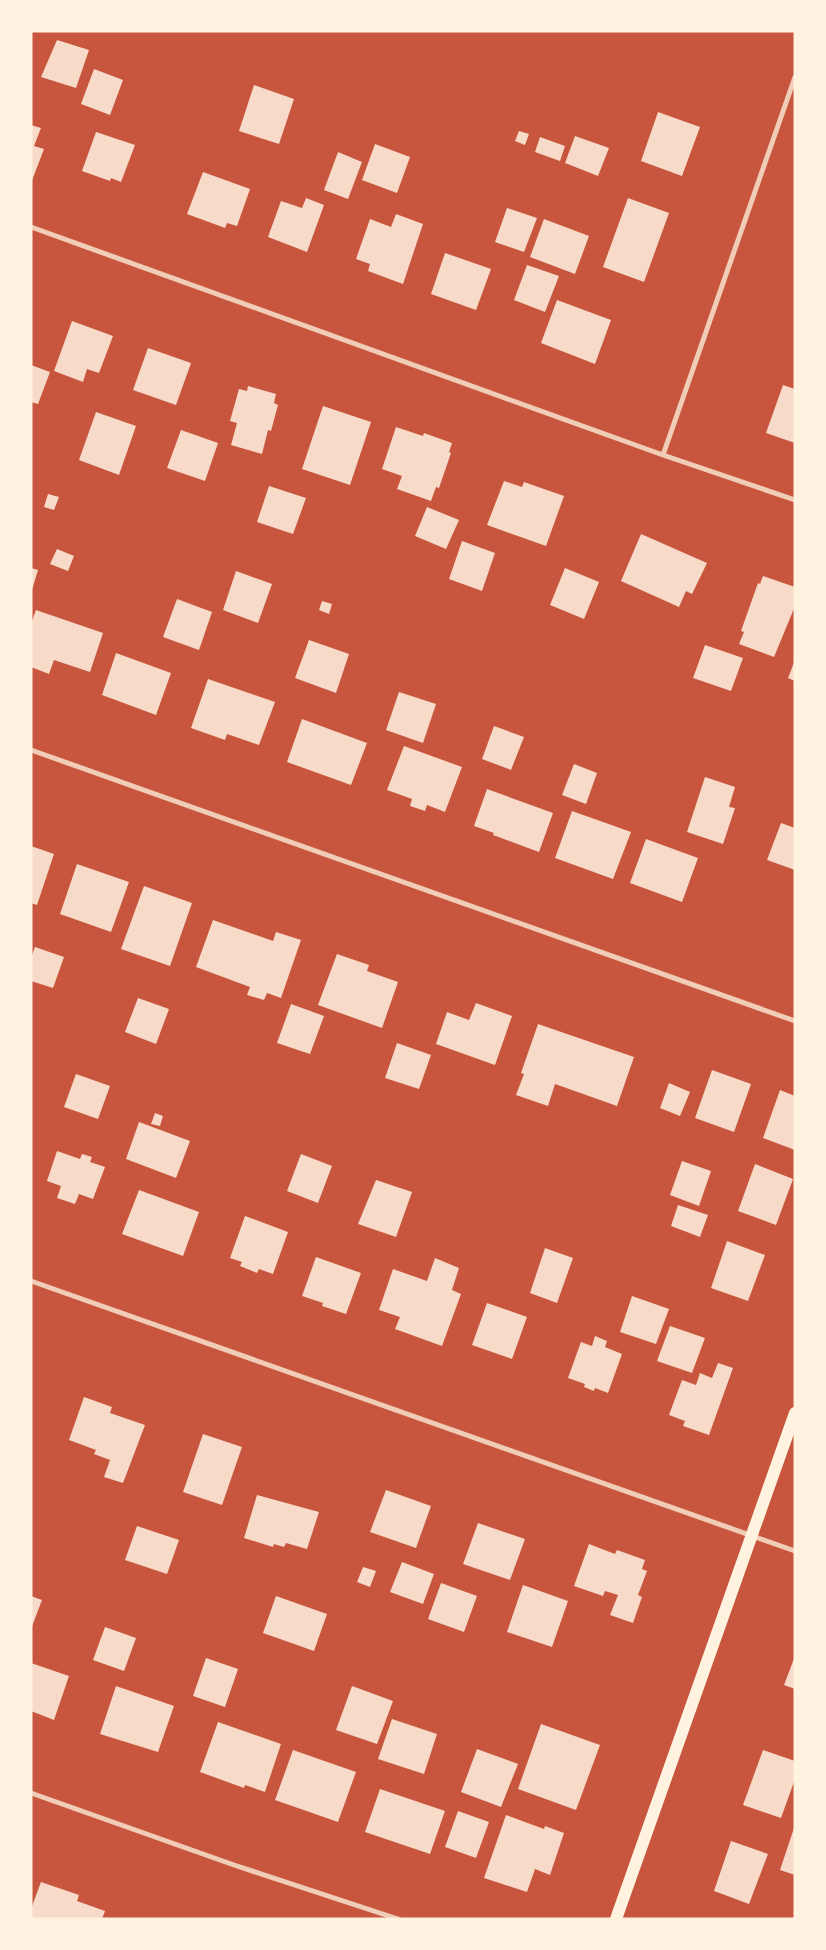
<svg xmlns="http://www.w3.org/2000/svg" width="826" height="1950" font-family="'Fira Sans Condensed',sans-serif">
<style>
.building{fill:#f7dbc8}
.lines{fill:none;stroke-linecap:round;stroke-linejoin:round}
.minor{stroke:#f1ccb7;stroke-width:5}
.primary{stroke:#fff3e0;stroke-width:12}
</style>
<rect width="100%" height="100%" fill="#c8553d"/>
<path class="building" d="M57,40l32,10 -13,38 -35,-11z
M94,69l29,11 -13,35 -29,-11z
M254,85l40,14 -15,45 -40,-13z
M658,112l42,15 -18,49 -41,-15z
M31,125l10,3 -7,18 10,3 -13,34z
M519,131l10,3 -4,11 -10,-4z
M96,132l39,13 -14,37 -10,-4 -1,3 -28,-10z
M575,136l34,12 -11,28 -33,-13z
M540,137l25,9 -5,15 -25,-9z
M375,144l35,13 -13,36 -35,-13z
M338,152l24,10 -14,37 -24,-9z
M203,172l47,17 -13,37 -10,-3 -2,5 -38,-14z
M306,198l18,7 -17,47 -39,-15 13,-36 21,7z
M628,198l41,15 -25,69 -41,-15z
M507,208l30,10 -13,34 -29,-10z
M396,214l27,10 -20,60 -35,-13 2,-7 -14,-5 14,-40 21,8z
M544,219l45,17 -14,38 -45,-17z
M445,253l46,16 -15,41 -45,-16z
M527,265l32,11 -14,36 -31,-12z
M557,300l54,20 -16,44 -54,-21z
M72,321l41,15 -14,37 -12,-4 -4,13 -29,-11z
M148,348l43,15 -15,42 -43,-15z
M31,365l19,7 -12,32 -7,-2z
M783,385l12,4v54l-29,-10z
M248,386l28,8 -2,9 4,2 -7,26 -3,-1 -6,24 -31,-9 6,-22 -7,-2 9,-32 8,2z
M323,406l48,16 -21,63 -48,-16z
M96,412l40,14 -17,49 -40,-15z
M396,427l27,9 1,-3 28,10 -3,9 2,1 -12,35 -3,-1 -5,14 -34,-12 5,-13 -20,-7z
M181,430l37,13 -13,38 -38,-13z
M504,481l18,6 2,-5 40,14 -18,50 -59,-21z
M269,486l37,12 -13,36 -36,-12z
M48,494l11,3 -5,13 -10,-3z
M427,507l32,13 -13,29 -31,-13z
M641,534l66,29 -15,31 -6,-3 -7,16 -58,-26z
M462,541l33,12 -13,38 -33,-12z
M57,549l17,7 -6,15 -18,-7z
M31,568l7,2 -6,20h-1z
M565,568l34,14 -15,37 -34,-14z
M236,571l36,13 -14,39 -35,-13z
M763,576l32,11v19l-21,51 -35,-13 5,-12 -3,-1 17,-48 2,1z
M177,599l35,13 -13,38 -36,-13z
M322,601l10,3 -3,10 -10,-4z
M36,610l67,23 -13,39 -36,-12 -5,14 -18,-7v-43z
M309,640l40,14 -13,39 -41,-15z
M705,645l38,13 -12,33 -38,-13z
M116,653l55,20 -15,42 -54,-20z
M795,660v21l-7,-3z
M208,679l67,23 -16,43 -32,-11 -2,6 -34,-12z
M399,692l37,12 -13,39 -37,-13z
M302,719l65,24 -16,42 -64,-23z
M494,726l30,11 -13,33 -29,-11z
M404,746l58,21 -17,45 -18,-7 -2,6 -15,-5 2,-7 -25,-9z
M574,764l23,9 -11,31 -24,-9z
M705,777l30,10 -6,20 6,1 -12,36 -36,-12z
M487,789l66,24 -14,39 -46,-17 1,-2 -20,-7z
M572,811l59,21 -18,47 -58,-21z
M781,823l14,5v42l-28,-10z
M646,839l52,19 -16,44 -52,-19z
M31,846l23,8 -17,51 -6,-2z
M77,864l52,18 -18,50 -51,-18z
M144,886l48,17 -22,63 -49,-17z
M213,920l60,21 3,-9 25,8 -20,58 -14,-5 -3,7 -17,-5 3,-8 -54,-20z
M35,947l29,10 -11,31 -22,-7v-23z
M337,954l32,11 -2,6 31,11 -16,46 -64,-23z
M138,998l31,11 -13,35 -31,-12z
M476,1003l36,13 -17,49 -59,-21 11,-32 22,8z
M291,1004l33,12 -14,38 -33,-11z
M538,1024l96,33 -17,49 -62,-22 -7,22 -32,-11 8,-21 -3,-1z
M397,1043l34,12 -12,34 -34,-11z
M712,1070l39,14 -17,48 -39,-14z
M76,1074l34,12 -12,33 -34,-12z
M669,1083l21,9 -10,24 -20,-8z
M780,1090l15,6v54l-32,-12z
M155,1113l8,3 -3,10 -9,-2z
M139,1122l51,19 -14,37 -50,-19z
M57,1151l23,8 2,-5 10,3 -2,5 15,5 -12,32 -14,-5 -4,10 -18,-6 4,-12 -14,-5z
M301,1154l31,12 -14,37 -31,-12z
M682,1161l29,10 -12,35 -29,-11z
M755,1164l38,15 -17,46 -38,-14z
M376,1180l36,12 -16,45 -38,-13z
M139,1190l60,22 -16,44 -61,-22z
M678,1205l30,10 -8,22 -29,-11z
M245,1216l43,16 -15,42 -14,-5 -2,4 -17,-7 2,-4 -12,-4z
M727,1241l38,14 -17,46 -37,-13z
M545,1248l28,10 -16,45 -27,-10z
M316,1257l45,16 -15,41 -24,-8 1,-3 -21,-7z
M435,1258l24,10 -7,22 9,4 -19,52 -47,-17 5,-12 -21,-7 14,-41 34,12z
M632,1296l37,13 -13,35 -36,-12z
M487,1303l40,14 -15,42 -40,-14z
M670,1326l35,12 -13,35 -35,-12z
M595,1336l12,5 -2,6 17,7 -14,39 -13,-5 -1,3 -10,-4 1,-3 -17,-6 13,-36 11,4z
M718,1363l15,5 -24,67 -26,-9 2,-5 -16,-6 13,-35 14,5 4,-12 12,5z
M84,1397l28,10 -2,6 35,12 -22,58 -19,-6 6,-17 -16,-6 2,-4 -27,-10z
M203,1434l39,13 -20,58 -39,-13z
M386,1490l45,16 -15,42 -46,-16z
M257,1495l62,17 -12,37 -21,-6 -2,4 -10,-3 -1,3 -29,-9z
M478,1523l47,16 -15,41 -47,-16z
M137,1526l42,14 -12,34 -42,-14z
M589,1544l26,10 2,-4 28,10 -3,9 5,2 -9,24 4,2 -9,26 -23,-8 8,-20 -13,-4 -2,5 -29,-10z
M402,1562l32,12 -11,30 -33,-12z
M363,1567l13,4 -6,16 -13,-5z
M441,1583l36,13 -13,36 -36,-13z
M523,1585l45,16 -16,46 -45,-15z
M31,1596l11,4 -11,29z
M276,1596l51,18 -13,37 -51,-18z
M105,1627l31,11 -12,33 -31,-11z
M795,1656v33l-11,-4z
M206,1658l32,11 -13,38 -32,-11z
M31,1663l38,13 -15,44 -23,-9z
M116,1686l58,20 -16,46 -58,-18z
M352,1686l41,15 -16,43 -41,-14z
M392,1719l45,15 -13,40 -46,-15z
M218,1722l63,22 -16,48 -20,-7 -1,3 -44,-16z
M541,1724l59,21 -24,65 -58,-21z
M477,1749l41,15 -17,43 -40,-15z
M293,1750l63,22 -18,50 -63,-22z
M763,1750l32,11v18l-14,39 -38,-13z
M380,1789l65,22 -15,43 -65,-22z
M458,1811l31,11 -13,36 -31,-11z
M506,1815l38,14 1,-3 19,7 -14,42 -15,-6 -8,23 -43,-14z
M795,1825v50l-15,-5z
M731,1841l37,13 -19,50 -35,-13z
M41,1882l38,13 -2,6 28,10 -3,8h-71v-10z"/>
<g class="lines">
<path class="minor" d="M31,227l632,228 132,45
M663,455l132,-378
M31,750l764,271
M31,1281l764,270
M31,1793l203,72 164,54"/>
<path class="primary" d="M616,1919l179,-506"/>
</g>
<rect width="826" height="1950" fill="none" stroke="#fff3e0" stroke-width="65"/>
</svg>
